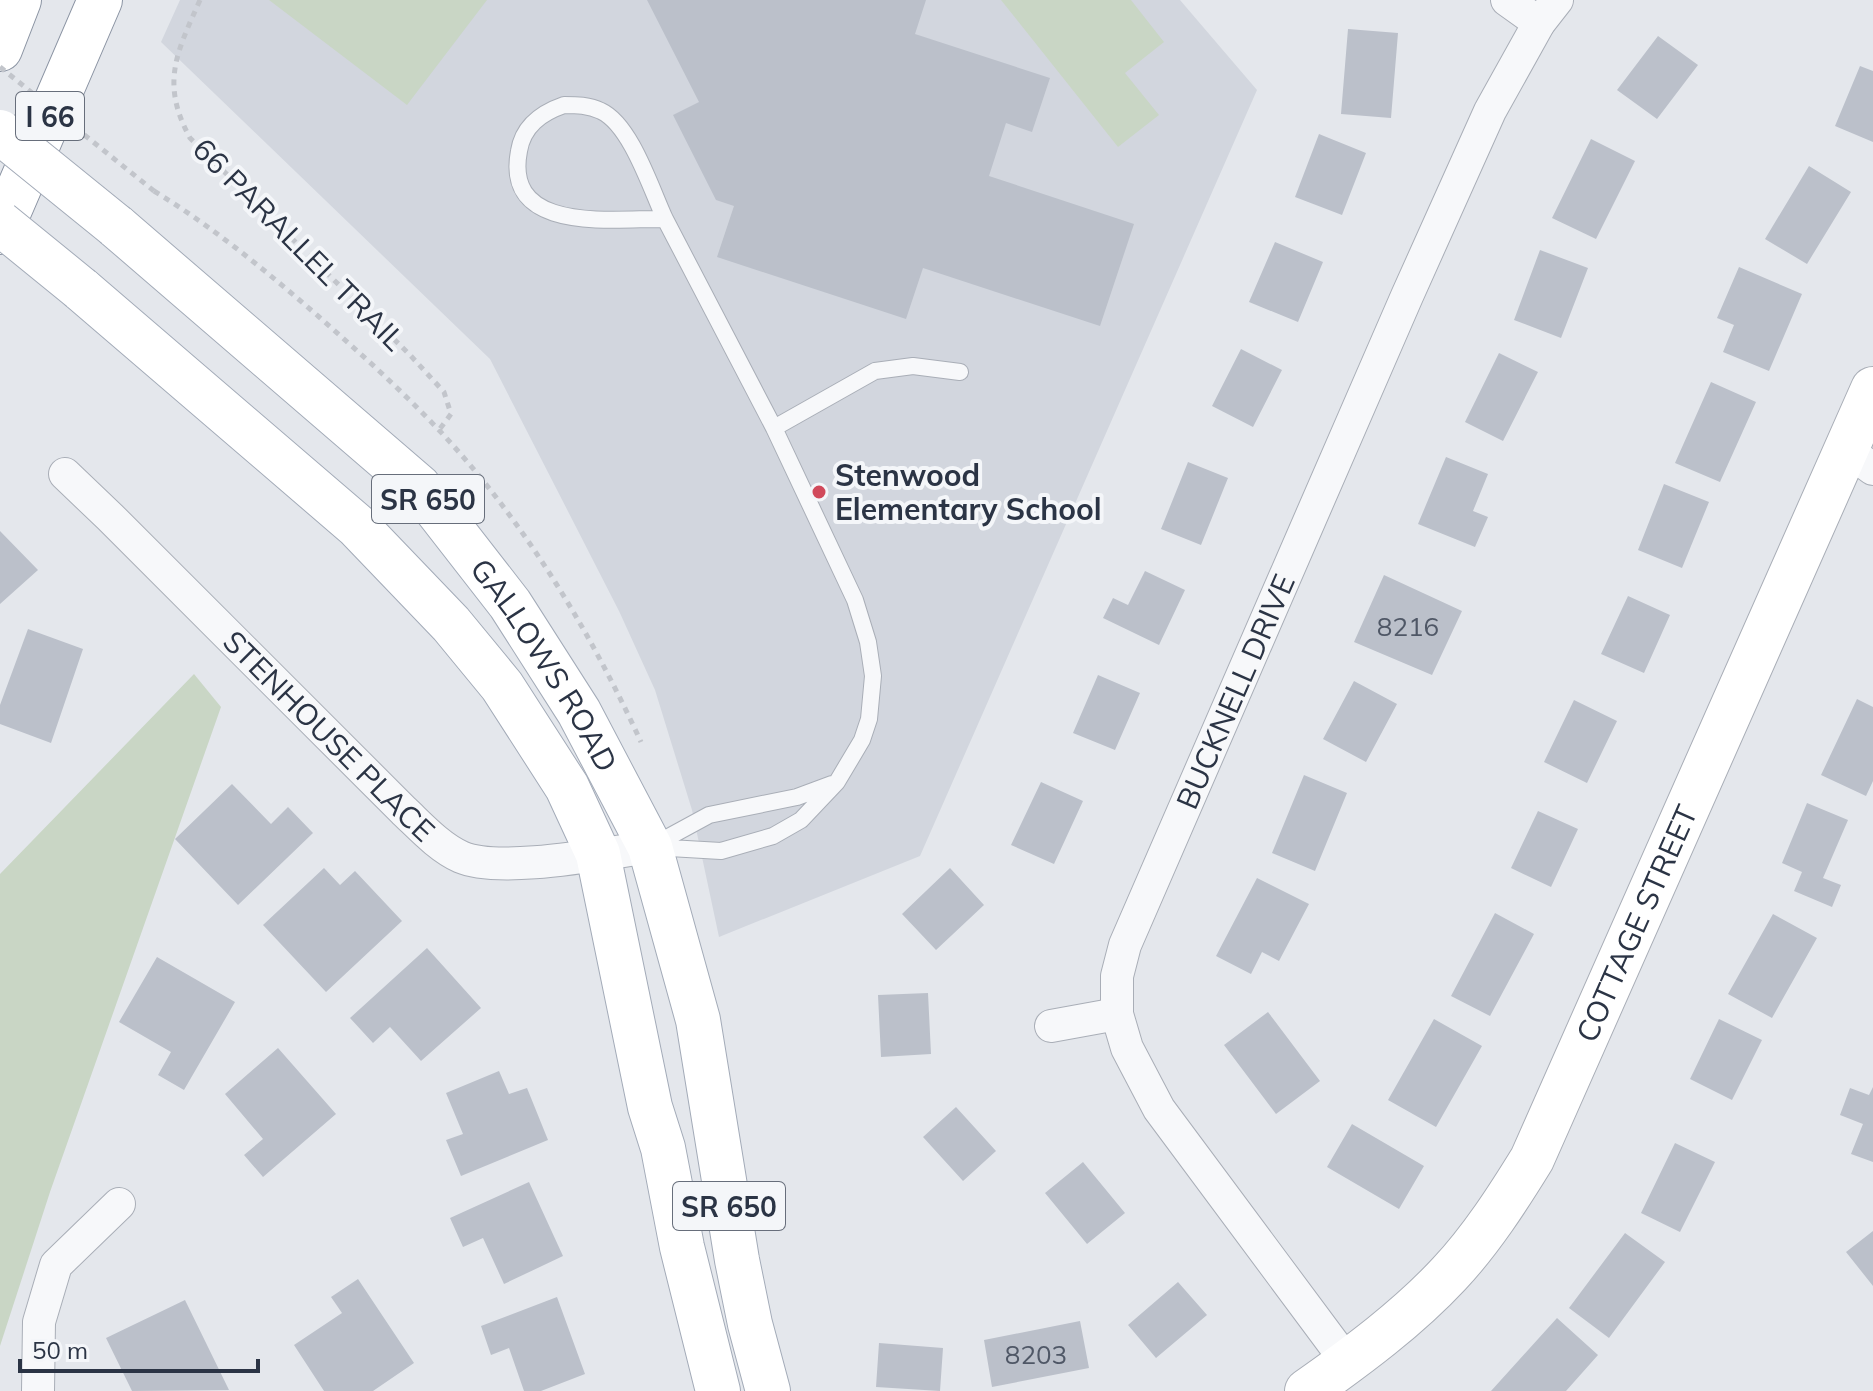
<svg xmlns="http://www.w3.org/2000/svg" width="1873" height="1391" font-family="Mulish,sans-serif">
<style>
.built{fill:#d2d6de}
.green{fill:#c9d6c5}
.building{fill:#bbc0ca}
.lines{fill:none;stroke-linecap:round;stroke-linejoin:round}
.lane-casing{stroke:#a9aeb7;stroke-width:18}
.street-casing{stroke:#a9aeb7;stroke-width:34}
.secondary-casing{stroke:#a9aeb7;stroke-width:46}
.primary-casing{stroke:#a3abb8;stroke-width:46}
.highway-casing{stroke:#8b94a3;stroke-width:46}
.path{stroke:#c2c5cb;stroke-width:5;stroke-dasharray:6 6;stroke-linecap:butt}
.lane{stroke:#f7f8fa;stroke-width:16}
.street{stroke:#f7f8fa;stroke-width:32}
.secondary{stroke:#fff;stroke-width:44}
.primary{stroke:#fff;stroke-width:44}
.highway{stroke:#fff;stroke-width:44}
.primary-bridge-casing{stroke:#a3abb8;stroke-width:46;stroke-linecap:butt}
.path-bridge{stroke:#c2c5cb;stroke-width:5;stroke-dasharray:6 6;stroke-linecap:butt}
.primary-bridge{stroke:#fff;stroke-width:44}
.poi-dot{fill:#d1495b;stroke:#f4f6f9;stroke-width:3}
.labels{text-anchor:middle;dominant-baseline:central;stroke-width:8;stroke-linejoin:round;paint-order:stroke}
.number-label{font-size:26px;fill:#4f5766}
.shield{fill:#f4f6f9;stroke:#676e7b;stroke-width:2}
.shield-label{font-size:28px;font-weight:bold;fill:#2b3445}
.street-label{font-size:30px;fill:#2b3445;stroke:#f4f6f9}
.poi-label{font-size:30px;font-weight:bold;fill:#2b3445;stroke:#f4f6f9;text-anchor:start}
</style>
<rect width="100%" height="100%" fill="#e4e7ec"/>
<path class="built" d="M180,0h1000l77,90 -337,766 -201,81 -27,-127 -37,-120 -36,-79 -129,-252 -329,-317z"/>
<path class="green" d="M269,0h218l-80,105z
M1001,0h130l33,42 -39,31 34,42 -41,32z
M194,674l27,33 -171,485 -50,154v-472z"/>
<path class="building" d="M647,0h279l-11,34 135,44 -18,54 -26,-9 -17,53 145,48 -34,102 -177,-58 -17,51 -189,-62 17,-51 -18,-6 -43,-85 26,-13z
M1348,29l50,4 -7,85 -50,-4z
M1658,36l40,29 -41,54 -40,-29z
M1860,66l13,5v71l-38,-16z
M1319,134l47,19 -24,62 -47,-18z
M1591,139l44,22 -39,78 -44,-21z
M1809,166l42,26 -44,72 -42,-25z
M1275,242l48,20 -25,60 -49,-20z
M1540,250l48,18 -27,70 -47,-18z
M1739,267l63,27 -33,77 -46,-19 11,-27 -17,-7z
M1241,349l41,21 -29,57 -41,-21z
M1499,353l39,19 -35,69 -38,-19z
M1711,382l45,20 -36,80 -45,-19z
M1446,457l42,17 -15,37 15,6 -13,30 -57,-23z
M1188,462l40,16 -27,67 -40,-16z
M1664,484l45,18 -27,66 -44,-18z
M0,531l38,39 -38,34z
M1145,571l40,19 -26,55 -56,-27 10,-20 15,7z
M1384,575l78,36 -30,64 -78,-33z
M1628,596l42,19 -26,58 -43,-19z
M28,629l55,20 -32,94 -51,-19v-19z
M1098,675l42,18 -25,57 -42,-17z
M1354,681l43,23 -31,58 -43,-23z
M1857,699l16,8v74l-7,15 -45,-21z
M1574,700l43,21 -30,62 -43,-21z
M1304,775l43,18 -32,78 -43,-18z
M1041,782l42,19 -29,63 -43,-19z
M232,784l39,40 17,-17 25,26 -75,72 -63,-66z
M1807,803l41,17 -25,58 18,7 -9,22 -38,-16 8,-19 -20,-9z
M1538,811l40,18 -27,58 -40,-19z
M324,868l16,17 15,-14 47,50 -76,71 -63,-67z
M950,868l34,37 -48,45 -34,-36z
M1257,878l52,26 -30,57 -17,-9 -11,22 -35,-18z
M1495,913l39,21 -44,82 -39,-20z
M1773,914l44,24 -45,80 -44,-24z
M427,948l54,60 -60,53 -31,-34 -17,16 -23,-25z
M157,957l78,45 -51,88 -26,-15 13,-23 -52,-30z
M928,993l3,61 -50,3 -3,-62z
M1268,1012l52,69 -44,33 -52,-69z
M1434,1019l48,27 -46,81 -48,-27z
M1719,1019l43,21 -30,60 -42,-21z
M278,1048l58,66 -73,63 -19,-22 19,-16 -38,-45z
M499,1071l10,23 18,-6 21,52 -87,36 -15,-36 17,-6 -17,-41z
M1873,1087v75l-22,-8 12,-30 -23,-9 10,-27 19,7z
M956,1107l40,44 -33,30 -40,-44z
M1352,1124l72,42 -25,43 -72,-42z
M1675,1143l40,19 -35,70 -39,-19z
M1083,1162l42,51 -38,31 -42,-51z
M529,1182l34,74 -59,28 -21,-46 -20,9 -13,-29z
M1873,1231v55l-27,-34z
M1625,1233l40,29 -56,76 -40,-30z
M358,1279l56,84 -41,28h-49l-30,-46 48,-32 -11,-16z
M1178,1282l29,33 -51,43 -28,-33z
M557,1297l28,77 -44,17h-17l-15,-43 -18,7 -10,-29z
M185,1300l44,90 -97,1 -26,-53z
M1557,1318l41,37 -32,36h-75z
M1080,1321l9,47 -97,19 -8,-47z
M879,1343l64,5 -3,43 -64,-4z"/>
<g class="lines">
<g class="lane-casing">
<path id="lane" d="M564,105c12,0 25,0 37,6 30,14 50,78 64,108 -51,-1 -162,16 -146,-68 4,-25 22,-38 45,-46z
M774,428l101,-57 38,-5 47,6
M652,846l57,-31 88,-18 35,-13
M652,847l69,4 52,-15 28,-16 36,-38 25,-42 7,-21 4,-43 -5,-34 -13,-42 -81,-172 -109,-209"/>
</g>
<g class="street-casing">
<g id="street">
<path d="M1507,0l32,23"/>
<path d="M1847,450l26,19"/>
<path id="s1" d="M65,474l45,43 294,294c17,16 35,36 57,46 39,17 144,-4 189,-10"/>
<path d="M1051,1026l66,-12"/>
<path id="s2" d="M1347,1362l-188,-253 -32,-61 -10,-34v-38l8,-31 282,-649 83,-185 49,-88 18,-23"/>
<path d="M38,1391l1,-69 17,-57 63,-61"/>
</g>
</g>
<g class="secondary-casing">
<g id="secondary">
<path id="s3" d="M1307,1391c50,-35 101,-73 142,-117 32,-34 59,-76 83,-115l341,-770"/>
</g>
</g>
<g class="primary-casing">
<g id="primary">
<path id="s4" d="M116,226l303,261 91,117 69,108 71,135 48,173 39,240 13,64 18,67"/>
<path d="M81,289l276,237 94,98 51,62 65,101 31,67 52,253 13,41 19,99 36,144"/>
</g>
</g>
<g class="highway-casing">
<path id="highway" d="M0,49l19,-49
M0,232l100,-232"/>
</g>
<path class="path" d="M200,0c-23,52 -40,83 -10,138l220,217 34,37 7,22 -12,16
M154,191c59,36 112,80 164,125 41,36 81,72 119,112 86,91 152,201 204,314"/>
<use href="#lane" class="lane"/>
<use href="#street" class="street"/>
<use href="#secondary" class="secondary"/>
<use href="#primary" class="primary"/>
<use href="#highway" class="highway"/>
<g class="primary-bridge-casing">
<path id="primary-bridge" d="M0,132l116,94
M0,223l81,66"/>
</g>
<path class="path-bridge" d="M0,67l154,124"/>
<use href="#primary-bridge" class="primary-bridge"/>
</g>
<circle class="poi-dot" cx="819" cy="492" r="8"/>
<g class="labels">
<g class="number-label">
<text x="1408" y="626">8216</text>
<text x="1036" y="1354">8203</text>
</g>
<g class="shield">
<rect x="16" y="92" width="68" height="48" rx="6"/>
<rect x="372" y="475" width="112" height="48" rx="6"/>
<rect x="673" y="1182" width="112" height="48" rx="6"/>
</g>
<g class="shield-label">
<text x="50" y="116">I 66</text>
<text x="428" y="499">SR 650</text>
<text x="729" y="1206">SR 650</text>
</g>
<g class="street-label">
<text transform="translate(299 244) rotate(45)">66 PARALLEL TRAIL</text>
<text stroke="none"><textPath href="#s4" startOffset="618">GALLOWS ROAD</textPath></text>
<text stroke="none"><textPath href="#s2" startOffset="766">BUCKNELL DRIVE</textPath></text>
<text stroke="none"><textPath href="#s1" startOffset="372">STENHOUSE PLACE</textPath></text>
<text stroke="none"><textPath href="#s3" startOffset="584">COTTAGE STREET</textPath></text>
</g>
<g class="poi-label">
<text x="835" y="475">Stenwood<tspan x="835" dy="34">Elementary School</tspan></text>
</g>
</g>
<path d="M20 1359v12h238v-12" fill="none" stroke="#2b3445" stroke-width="4"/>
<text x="32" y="1359" font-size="24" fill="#2b3445" stroke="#f4f6f9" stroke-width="6" paint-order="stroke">50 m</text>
</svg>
